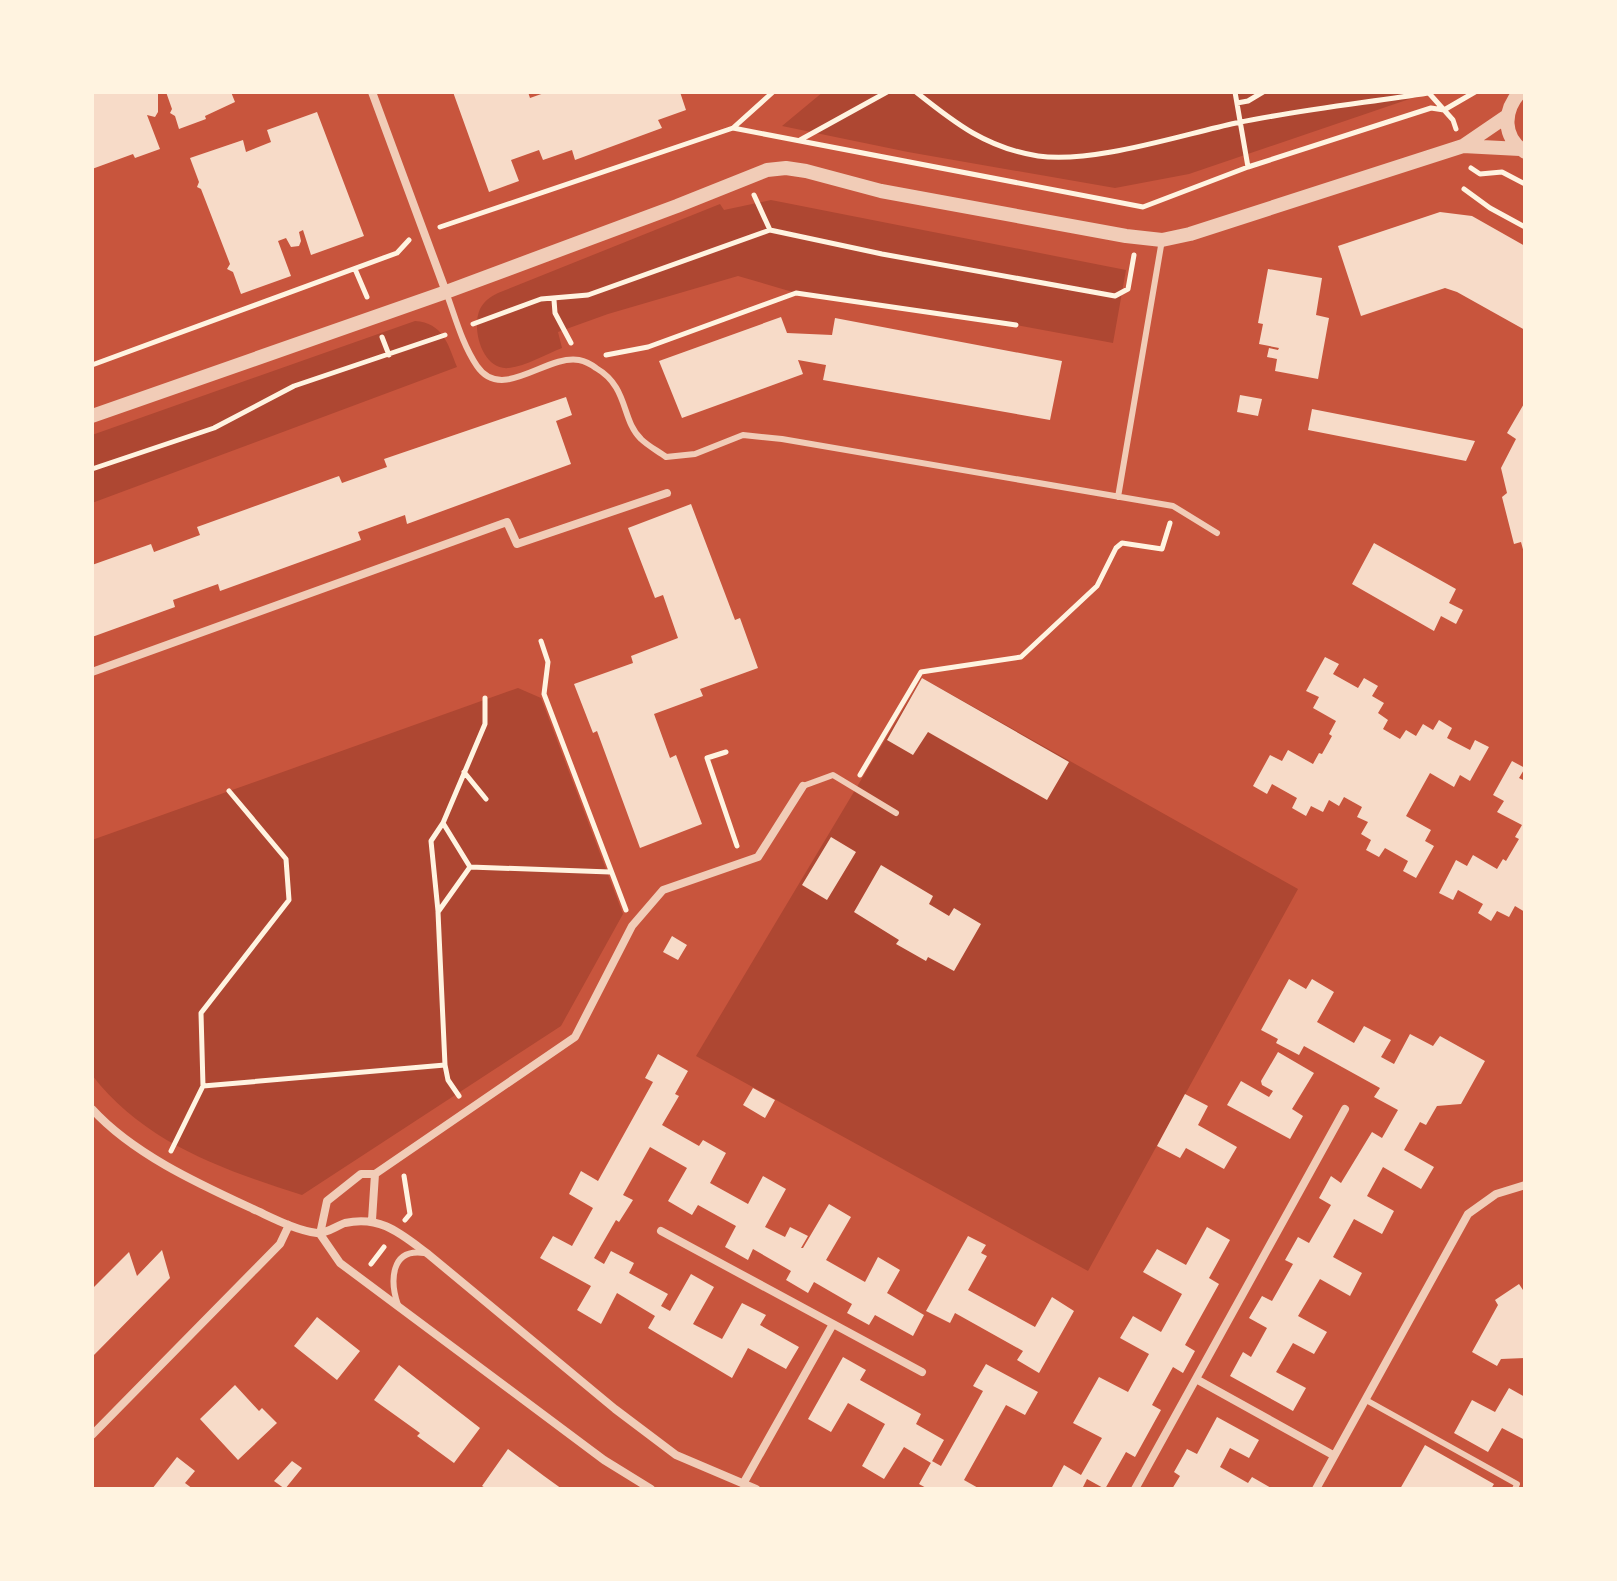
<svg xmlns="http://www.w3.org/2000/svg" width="1617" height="1581" font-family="'Roboto Condensed',sans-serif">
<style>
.green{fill:#ae4732}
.building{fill:#f7dbc8}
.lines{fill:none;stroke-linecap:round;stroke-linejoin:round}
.path{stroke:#fff3e0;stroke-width:5}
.service{stroke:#f1ccb7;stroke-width:6}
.minor{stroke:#f1ccb7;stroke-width:8}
.tertiary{stroke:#f1ccb7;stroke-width:14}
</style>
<rect width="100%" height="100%" fill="#c8553d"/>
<path class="green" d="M823,92h607l-241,82 -74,14 -207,-36 -126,-26z
M771,200l355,70 -13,73 -97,-18 -220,-32 -58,-17 -130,38 -50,18 4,16c-16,6 -36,18 -53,20 -27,3 -38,-40 -29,-59 4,-8 10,-12 18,-16l222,-89 4,6z
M415,321c28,2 33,23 42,46l-365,136v-68z
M922,678l376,211 -210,382 -392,-215z
M518,688l23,10 82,216 -62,112 -259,169c-78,-25 -158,-52 -210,-120v-235z"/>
<path class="building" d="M92,92h66v20l-3,5 -8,-2 13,34 -25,9 -2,-4 -41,15z
M166,92h65l4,10 -30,14 1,3 -27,10 -4,-13 -5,-3 2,-4z
M453,92h75l2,6 17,-6h133l6,18 -28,10 4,8 -87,32 -3,-10 -29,10 -4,-10 -28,10 8,21 -30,11z
M317,112l47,124 -53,19 -8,-25 -4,2 2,9 -2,5 -8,1 -5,-9 -8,3 13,35 -50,18 -8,-22 -6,-3 3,-5 -29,-75 -4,-2 2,-5 -9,-24 53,-18 3,12 25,-10 -4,-12z
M1440,212l32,4 53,30v84l-68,-38 -12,-4 -84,28 -23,-70z
M1268,269l54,9 -6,37 13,3 -11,61 -43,-8 2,-12 -10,-2 2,-9 9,2 1,-2 -20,-4 4,-20 -5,-1z
M781,317l6,16 45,2 3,-17 227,43 -12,59 -227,-40 3,-15 -28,-5 5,14 -121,44 -23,-57z
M1240,395l22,4 -4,17 -21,-4z
M566,397l6,18 -16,6 15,43 -164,60 -2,-9 -47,17 3,8 -141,51 -2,-7 -45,16 2,7 -83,30v-72l59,-21 3,8 46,-17 -3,-8 142,-51 3,7 45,-16 -3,-8z
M1525,402v151h-1l-3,-11 -7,2 -12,-47 5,-4 -6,-25 15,-29 -9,-6z
M1312,409l163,32 -9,20 -158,-31z
M691,504l44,116 5,-2 18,50 -58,21 3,7 -49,18 16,44 6,-3 26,69 -62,24 -43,-117 -4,2 -19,-49 59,-21 -2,-7 47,-18 -15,-43 -8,3 -27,-70z
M1374,543l82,46 -7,14 14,7 -7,14 -15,-8 -7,15 -82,-47z
M1325,657l14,7 -6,10 25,14 6,-10 14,8 -6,10 12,7 -6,10 10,7 -5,9 17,10 6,-9 10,6 7,-12 10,6 6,-10 13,8 -5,10 23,12 5,-10 14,7 -19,34 -10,-6 -6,12 -24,-14 -24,43 25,14 -6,11 9,5 -18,32 -13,-7 5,-10 -23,-13 -6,9 -13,-7 5,-10 -10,-6 7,-12 -11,-5 5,-10 -18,-10 -5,9 -10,-6 -6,12 -12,-6 -5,10 -14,-8 5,-10 -25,-14 -5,10 -14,-8 17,-31 12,6 6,-11 25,14 6,-11 3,1 10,-18 -3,-2 7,-13 -23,-13 6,-11 -13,-6z
M922,678l147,84 -22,38 -119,-68 -15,23 -26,-15z
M1512,761l13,7 -6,10 6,3v131l-10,-6 -6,11 -12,-6 -6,10 -13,-8 5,-9 -25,-14 -5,10 -14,-7 17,-33 11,6 6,-11 24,14 6,-10 3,2 13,-22 -4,-2 7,-12 -25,-13 7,-11 -11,-6z
M831,837l25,15 -29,48 -25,-15z
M881,865l52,31 -4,8 20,12 5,-8 27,16 -27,47 -26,-14 -2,4 -30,-17 3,-4 -45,-28z
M672,936l15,9 -9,15 -15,-8z
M1289,979l17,10 6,-10 22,13 -17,30 37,21 10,-17 27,14 -10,17 13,7 16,-30 23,12 7,-10 45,25 -24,43 -24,2 -11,19 -6,-3 -16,28 30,17 -13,22 -38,-22 -16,29 27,15 -12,23 -28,-15 -21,38 29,16 -12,23 -30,-17 -22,37 29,16 -13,22 -21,-11 -17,29 30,16 -13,23 -63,-35 13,-24 8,5 16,-29 -18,-10 13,-22 10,5 21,-37 -8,-4 13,-23 11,6 22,-38 -12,-7 12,-22 10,7 31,-51 10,6 16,-28 -24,-13 6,-9 -76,-42 -5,9 -23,-12 2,-4 -17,-9z
M1278,1052l36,21 -22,36 11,7 -13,23 -63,-34 14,-24 28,16 4,-6 -11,-6 -1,-4z
M658,1054l30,17 -13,23 4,2 -17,29 37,21 4,-6 23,13 -16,30 38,21 15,-28 23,13 -21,38 20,10 5,-10 18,9 -7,12h2l26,-44 22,13 -25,43 39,22 13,-25 22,13 -13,23 37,22 -11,21 -38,-21 -6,10 -22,-12 5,-9 -38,-22 -6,11 -22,-13 5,-9 -38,-22 -5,11 -23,-13 11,-21 -38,-21 -6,10 -24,-14 19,-33 -37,-21 -27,48 10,5 -14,22 -3,-2 -22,38 10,6 7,-13 23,12 -5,10 39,21 -7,12 9,5 21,-37 23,13 -21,37 29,15 20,-36 24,12 -6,10 39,22 -13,22 -38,-21 -16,30 -84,-50 7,-12 -38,-23 -16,31 -24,-14 14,-24 -51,-28 13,-22 19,10 21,-38 -24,-14 12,-23 17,10 55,-99 -8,-4z
M753,1088l22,12 -10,18 -22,-13z
M1185,1094l23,12 -10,19 39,22 -13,22 -38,-21 -6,10 -23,-12z
M1207,1227l23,13 -21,38 10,6 -34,61 10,6 -12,22 -10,-6 -21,38 9,5 -26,47 -9,-5 -21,37 -18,-10 -5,10h-31l13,-24 17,10 21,-37 -29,-15 26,-46 29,15 21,-38 -29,-16 13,-22 28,16 21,-38 -39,-22 14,-23 29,16z
M968,1236l18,9 -5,8 6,3 -19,34 67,37 17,-30 22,14 -35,62 -22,-13 6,-9 -68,-38 -5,10 -24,-12z
M162,1250l8,28 -78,79v-68l37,-37 8,24z
M1519,1284l6,9v65l-24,1 -4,7 -25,-14 26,-47 -3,-5z
M317,1317l43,34 -23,29 -43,-34z
M843,1357l23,13 -6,10 61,34 -5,10 28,16 -13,23 -27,-16 -20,32 -22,-13 23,-42 -37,-21 -17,29 -23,-13z
M986,1364l52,28 -13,23 -19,-10 -42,75 16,9h-52l-9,-5 13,-23 9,5 42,-75 -10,-5z
M399,1365l81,63 -26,35 -37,-27 3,-3 -46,-33z
M235,1385l24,26 3,-3 15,15 -39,37 -38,-41z
M1509,1388l16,9v43l-23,-12 -14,24 -34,-19 18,-33 23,12z
M1217,1417l42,23 -10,18 -19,-10 -10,19 28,16 4,-6 21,12h-101l8,-13 -6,-4 13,-23 10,5z
M1425,1445l69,39 -3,5h-91z
M508,1449l36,27 18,13h-75l-5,-3z
M177,1457l18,14 -10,12 8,6h-41z
M292,1461l10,7 -17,21 -11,-8z"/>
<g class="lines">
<path class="path" d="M916,92c40,32 71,56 122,64 55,8 142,-21 198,-33 63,-13 128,-20 192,-30
M1235,92l13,75
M1428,92l25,28 3,9
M1237,103l11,-2 15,-9
M733,128l40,-36
M800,140l87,-48
M1471,168l9,6 22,-2 23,12
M1464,189l26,19 35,19
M754,195l16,35
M440,227l293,-99 410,79 105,-40 183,-59 13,2 31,-18
M355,269l12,28
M554,300l1,13 16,30
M473,324l68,-25 47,-4 182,-65 112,24 233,42 13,-7 6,-34
M382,337l7,18
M606,355l42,-8 148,-54 220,32
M92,365l305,-112 12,-13
M92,469l122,-41 80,-42 151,-51
M541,641l7,21 -4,32 82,216
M726,752l-19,6 30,88
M464,772l22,27
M860,775l61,-103 100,-15 76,-71 19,-38 6,-5 40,6 8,-26
M470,867l-27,-44 42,-99v-26
M438,911l-7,-70 12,-18
M203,1086l-2,-73 88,-113 -3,-41 -57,-68
M459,1096l-11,-16 -3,-15 -7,-153 32,-45 140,5
M171,1151l32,-65 242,-21
M404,1176l6,38 -5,6
M371,1264l13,-17"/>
<path class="service" d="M446,292c9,24 16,52 31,74 25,37 69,-12 102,-6 5,1 13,5 17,8 33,19 25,52 45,71 7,7 17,12 25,18l29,-3 48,-19 39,4 391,67 44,27
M1118,497l44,-257
M803,786l30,-11 63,38
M398,1305c-8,-23 -8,-57 26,-52
M1366,1400l151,84 -2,5"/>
<path class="minor" d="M372,92l74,200
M92,672l415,-150 10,22 150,-51
M92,1109c41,45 107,75 161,100 20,9 42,21 64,24 9,1 19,-7 28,-10 36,-8 56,11 83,31l187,155 61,46 80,34
M372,1220l3,-46
M661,1231l261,141
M320,1234l7,-33 34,-27h14l200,-137 57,-111 31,-36 95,-33 45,-71
M320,1234l20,29 264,197 47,29
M1196,1379l137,76
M92,1435l188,-191 9,-19
M743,1484l90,-160
M1135,1489l210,-380
M1316,1489l152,-275 28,-20 29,-9"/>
<path class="tertiary" d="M1520,92c-17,19 -18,45 5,60
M1463,146l57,3
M92,416l354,-124 231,-86 90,-36 19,-2 20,3 75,20 245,45 36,4 28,-6 273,-88 44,-30"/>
</g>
<rect width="1617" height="1581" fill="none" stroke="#fff3e0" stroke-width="188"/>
</svg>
